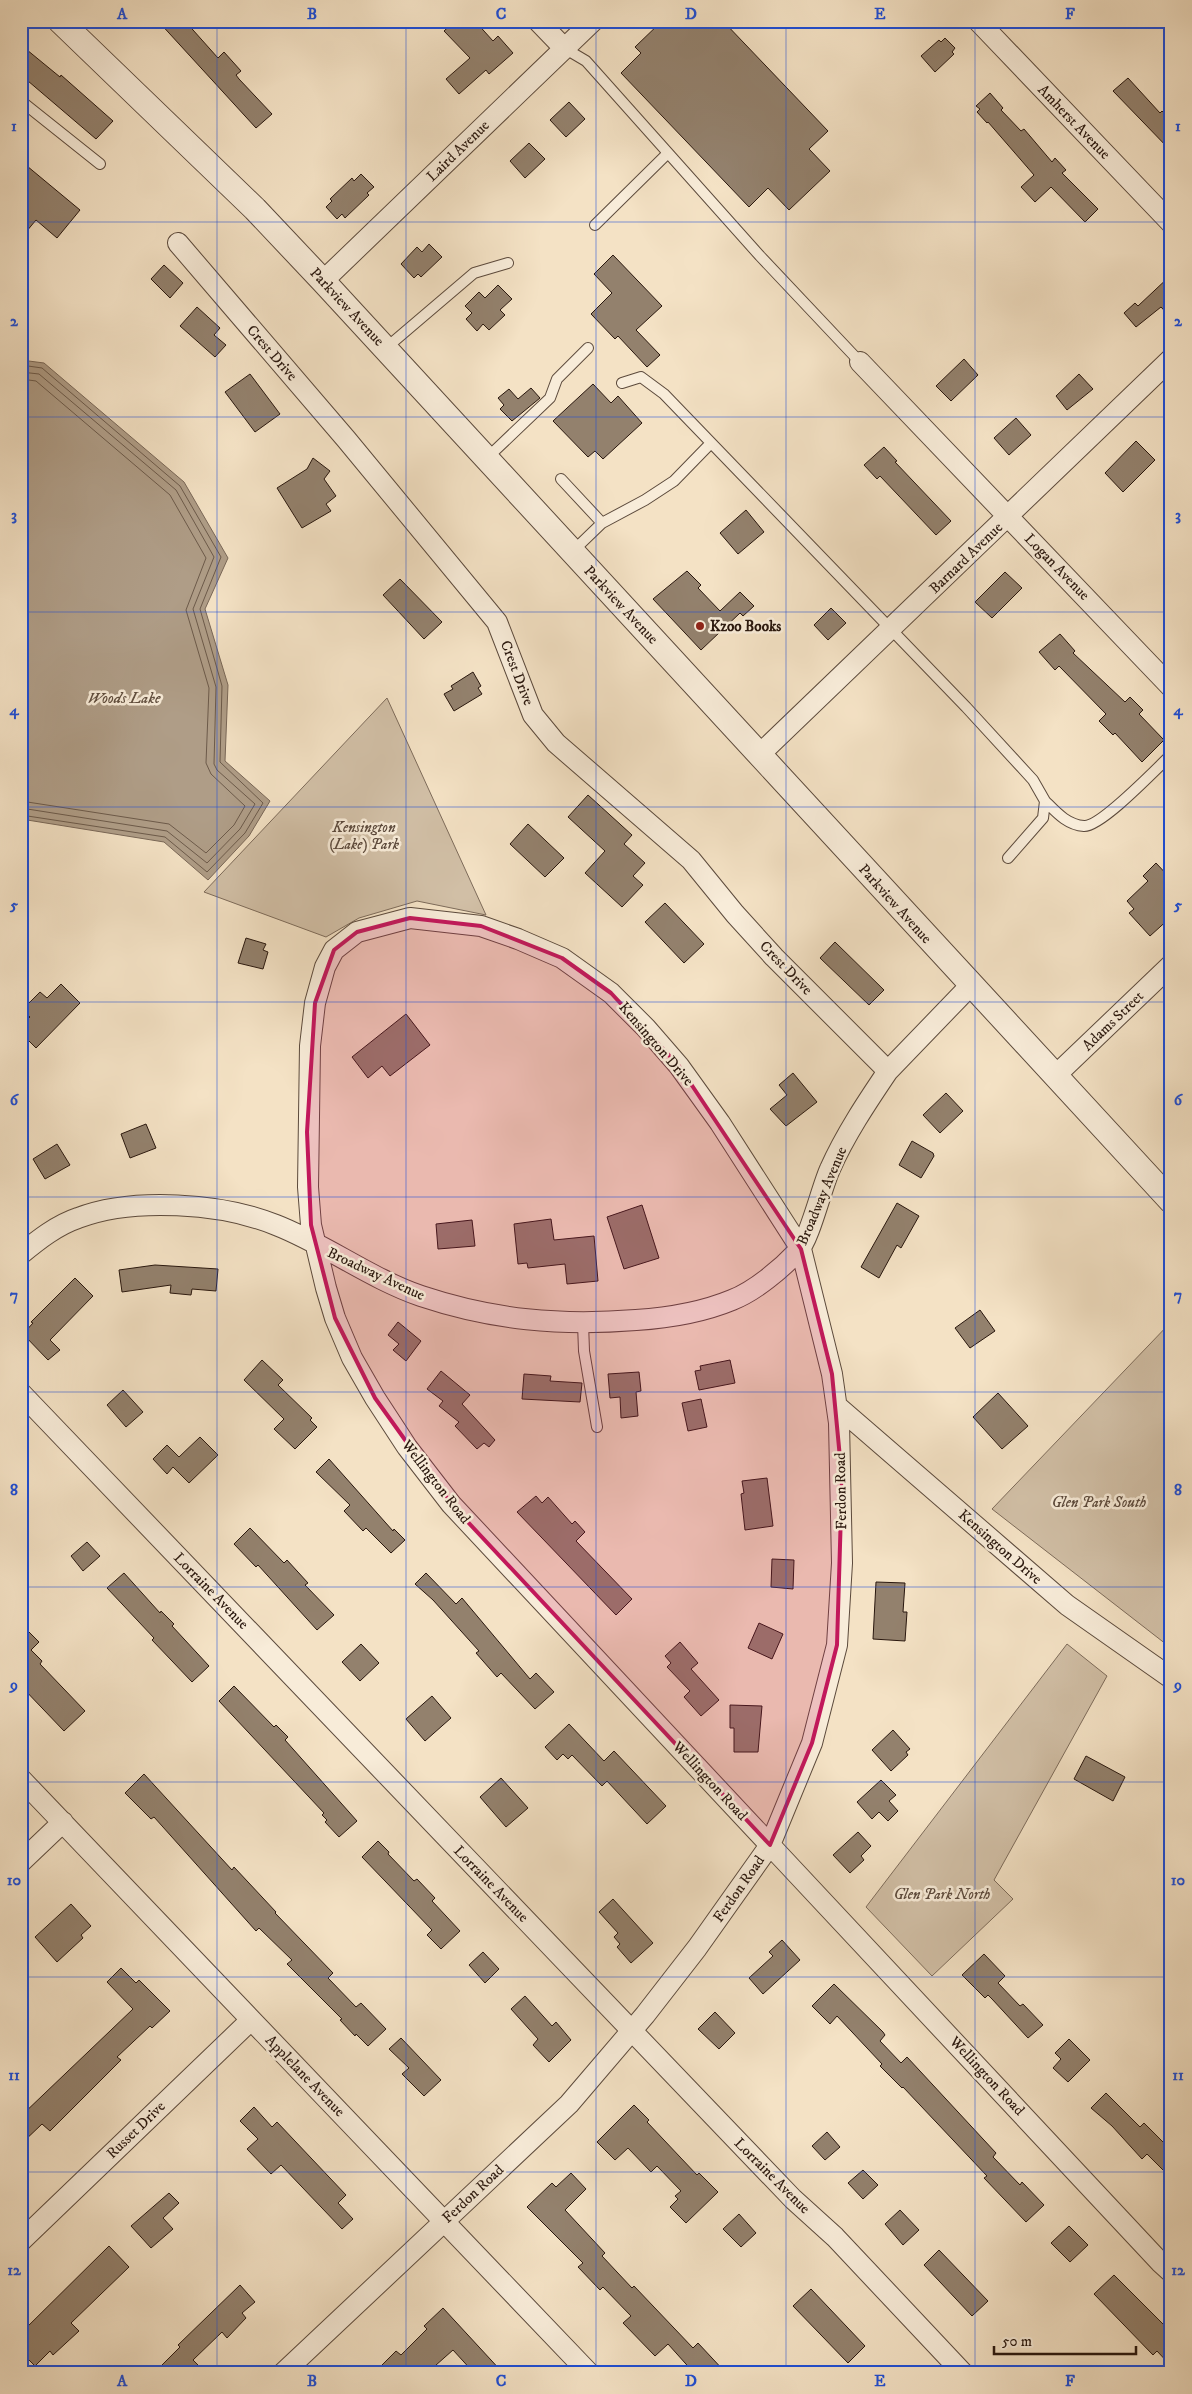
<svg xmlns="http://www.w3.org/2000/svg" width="1192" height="2394" font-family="'IM FELL DW Pica',serif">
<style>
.green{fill:#d1bfa6;stroke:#7d6b5a}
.water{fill:#af9d87;stroke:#796757}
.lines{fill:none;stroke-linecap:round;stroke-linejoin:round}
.shore{stroke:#6c5a4a;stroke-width:1}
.building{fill:#93816d;stroke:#29170e}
.service-casing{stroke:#5c4a3c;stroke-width:12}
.minor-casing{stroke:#5c4a3c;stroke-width:22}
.tertiary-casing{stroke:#5c4a3c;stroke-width:26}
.service{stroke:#f8ecd9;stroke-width:10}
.minor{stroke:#f8ecd9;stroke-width:20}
.tertiary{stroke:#f8ecd9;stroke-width:24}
.marked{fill:#c2185b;fill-opacity:0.2;stroke:#c2185b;stroke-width:4;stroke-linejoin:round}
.grid{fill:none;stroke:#1d4ed8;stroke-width:1;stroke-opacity:0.55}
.poi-dot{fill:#8f2418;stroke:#f8ecd9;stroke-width:2}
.labels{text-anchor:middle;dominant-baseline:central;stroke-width:5;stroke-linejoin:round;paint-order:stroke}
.street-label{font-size:15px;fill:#29170e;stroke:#f8ecd9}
.poi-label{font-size:15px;font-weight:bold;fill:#29170e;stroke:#f8ecd9;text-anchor:start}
.park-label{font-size:15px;font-style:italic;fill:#5b493c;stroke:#f8ecd9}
.water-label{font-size:16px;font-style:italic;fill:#5f4d3e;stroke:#f8ecd9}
.neatline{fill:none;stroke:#1d4ed8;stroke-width:2}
.grid-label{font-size:16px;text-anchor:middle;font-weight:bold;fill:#1d4ed8}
</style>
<rect width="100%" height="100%" fill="#f4e2c5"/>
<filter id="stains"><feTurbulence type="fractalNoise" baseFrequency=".004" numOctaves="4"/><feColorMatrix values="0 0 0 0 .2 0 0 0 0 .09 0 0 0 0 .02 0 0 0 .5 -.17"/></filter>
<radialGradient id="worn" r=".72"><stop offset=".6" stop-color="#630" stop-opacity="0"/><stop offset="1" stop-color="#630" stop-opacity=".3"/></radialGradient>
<path class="green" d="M387,698l99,217 -69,-14 -58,17 -33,19 -122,-45z
M1171,1322v326l-179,-139z
M1067,1644l40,32 -113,204 19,19 -81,77 -66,-69z"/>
<path class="water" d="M21,360l23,3 140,119 44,76 -23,51 23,76 -3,76 45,40 -21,35 -41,44 -44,-38 -143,-23z"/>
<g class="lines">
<path class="shore" d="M21,365l21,3 138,118 41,71 -21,52 22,77 -2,76 43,41 -18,30 -38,39 -42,-35 -144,-22
M21,372l18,2 137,116 38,67 -21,52 23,78 -2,77 3,6 38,34 -15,25 -33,34 -40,-32 -146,-23
M21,379l15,2 134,114 36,63 -20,52 23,78 -3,75 5,11 34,32 -11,19 -28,28 -37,-29 -148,-23"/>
</g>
<path class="building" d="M158,21h27l33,37 6,-6 17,19 -5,4 3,4 33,35 -16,14z
M455,21h20l18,20 5,-5 15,17 -24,21 -3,-4 -27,24 -13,-15 24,-21 -26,-27z
M662,21h61l105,110 -19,18 21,22 -41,39 -21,-22 -19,19 -128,-134 20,-20 -6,-6z
M945,38l10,10 -3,4 2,2 -19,18 -14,-16 18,-16 2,2z
M21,45l39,32 1,-2 52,46 -17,18 -75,-64z
M1128,78l32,35 2,-2 9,9v31l-58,-60z
M990,93l13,15 -2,2 20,21 3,-2 28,33 3,-4 11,12 -4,3 36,36 -13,13 -34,-35 -16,15 -14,-15 13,-12 -46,-53 -1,1 -10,-11 3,-3 -4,-3z
M569,102l16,17 -19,18 -16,-17z
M529,143l16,16 -20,19 -15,-17z
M21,161l59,49 -23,28 -21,-18 -15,18z
M361,174l13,13 -7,6 2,2 -24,23 -3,-4 -5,5 -11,-12 6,-6 -2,-2 22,-21 2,3z
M429,244l13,13 -21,20 -3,-3 -4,4 -13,-14 16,-17 5,5z
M613,255l49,51 -26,24 24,25 -13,12 -29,-31 -3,3 -24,-25 21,-21 -18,-19z
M164,265l19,18 -13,15 -19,-19z
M1171,275v43l-10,-11 -25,20 -12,-14 11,-10 3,3z
M498,285l14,14 -12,11 5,5 -16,15 -6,-6 -6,7 -11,-12 6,-6 -7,-7 14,-14 6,6z
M197,307l23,21 -6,7 12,10 -11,12 -35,-31z
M964,359l14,16 -27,26 -15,-15z
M250,374l30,40 -25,18 -30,-40z
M1079,374l14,15 -26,21 -11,-14z
M593,384l18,19 7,-7 24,27 -39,36 -8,-8 -7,6 -35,-36z
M531,388l9,10 -28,23 -12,-12 4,-4 -6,-7 11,-9 9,10z
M1016,418l15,17 -22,20 -15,-17z
M1136,441l19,19 -32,32 -18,-19z
M884,447l13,14 -2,1 56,59 -15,14 -56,-59 -3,3 -13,-14z
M313,458l17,13 -6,8 12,17 -10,8 5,7 -29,17 -25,-40 30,-19z
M746,510l18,22 -26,22 -18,-21z
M687,571l14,14 -3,3 22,23 20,-19 14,14 -11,10 -3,-3 -39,37 -48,-51z
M1005,572l17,16 -30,30 -17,-16z
M400,579l42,43 -18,17 -41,-44z
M831,608l15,15 -18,17 -14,-15z
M1060,634l15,17 -2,2 52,49 5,-5 13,13 -4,4 25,26 -22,22 -27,-29 -2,2 -14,-14 7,-7 -47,-48 -4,4 -16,-18z
M473,672l8,14 -3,2 4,6 -28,17 -10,-17 9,-5 -2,-3z
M588,795l44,40 -8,9 21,19 -12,13 10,9 -21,22 -37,-34 20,-22 -37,-34z
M528,824l36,34 -19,19 -35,-33z
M1156,863l15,16v38l-21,19 -21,-23 5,-4 -7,-8 21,-20 -5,-5z
M665,903l39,41 -20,19 -39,-41z
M246,938l20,6 -3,6 5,2 -5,17 -25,-6z
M835,942l49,48 -15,15 -49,-47z
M61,984l19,19 -44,45 -15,-15v-8l9,-8 -8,-7 18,-18 7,6z
M406,1014l24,31 -40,31 -8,-10 -14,12 -16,-21z
M793,1073l24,29 -31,24 -16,-17 17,-14 -8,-10z
M946,1093l17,18 -23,22 -17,-18z
M146,1124l10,24 -26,10 -9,-24z
M912,1141l21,12 1,3 -13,22 -22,-13z
M57,1144l13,21 -25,14 -12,-20z
M897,1203l22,13 -18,32 -4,-3 -18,33 -18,-11z
M642,1205l17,53 -35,11 -17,-52z
M551,1219l3,21 40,-4 4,45 -31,3 -2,-20 -37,4 -1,-5 -9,1 -4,-40z
M472,1220l3,26 -37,3 -2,-25z
M155,1265l63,4 -2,22 -24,-2 -1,6 -21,-2 1,-8 -49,7 -3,-22z
M75,1278l18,18 -43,44 10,10 -12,10 -25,-26 10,-11 -2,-1z
M980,1310l15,21 -25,17 -15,-20z
M398,1322l23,19 -15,20 -13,-11 6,-6 -11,-9z
M262,1360l21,20 -5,5 34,33 -2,2 7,7 -22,22 -21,-20 10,-10 -40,-39z
M730,1360l5,23 -36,7 -4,-19 6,-1 -1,-4z
M441,1371l29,24 -8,9 33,36 -6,7 -5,-4 -7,6 -22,-23 4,-4 -20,-16 4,-5 -16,-12z
M639,1372l2,19 -5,1 2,24 -17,2 -1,-21 -10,1 -2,-24z
M524,1374l27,2 -1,5 32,2 -2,19 -58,-3z
M123,1390l20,22 -17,15 -19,-22z
M998,1393l30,33 -26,23 -29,-32z
M701,1399l6,28 -19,4 -6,-28z
M200,1437l18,18 -29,28 -16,-16 -6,7 -14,-15 14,-14 12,12z
M329,1459l64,72 1,-2 11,11 -14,13 -25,-25 -3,3 -19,-20 6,-6 -34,-33z
M767,1478l6,48 -28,4 -4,-36 3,-1 -2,-12z
M536,1496l6,7 6,-6 24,27 3,-3 10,11 -9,9 56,58 -16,16 -99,-103z
M250,1528l34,35 3,-3 21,23 -3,2 29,30 -17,15 -59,-65 -2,2 -22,-23z
M87,1542l13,14 -17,15 -12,-15z
M772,1559l22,1 -1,29 -22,-2z
M124,1573l36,40 1,-2 13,13 -2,2 37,40 -17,16 -40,-42 2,-2 -47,-50z
M426,1573l30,31 6,-6 68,81 6,-6 18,19 -19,17 -34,-36 -4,4 -21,-24 3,-2 -46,-51 -18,-16z
M876,1582l29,1 -2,29h4l-2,29 -32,-2z
M759,1623l24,11 -11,25 -24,-11z
M21,1624l18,18 -8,8 11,11 -2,3 45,47 -21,20 -43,-45z
M680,1642l18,21 -7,6 28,31 -18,16 -17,-19 6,-6 -23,-24 4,-4 -6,-7z
M361,1644l18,19 -19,18 -18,-19z
M234,1686l40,41 2,-2 12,12 -3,3 72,81 -18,16 -14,-15 2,-2 -5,-5 2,-2 -105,-112z
M432,1696l19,22 -26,23 -19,-22z
M730,1705l32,1 -4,46h-24v-24h-4z
M569,1724l35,37 10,-10 52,55 -19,18 -40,-43 -5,5 -30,-31 -4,4 -5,-5 -6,6 -12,-13z
M893,1730l17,19 -4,3 2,3 -17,16 -19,-21z
M1086,1756l39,21 -12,24 -39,-22z
M144,1774l88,96 2,-3 42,45 -1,1 58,60 -5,5 28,29 5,-4 25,26 -18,17 -12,-12 -1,2 -15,-16 2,-1 -55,-55 5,-4 -33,-32 -3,3 -102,-114 -3,2 -26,-26z
M501,1778l27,30 -22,19 -26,-30z
M881,1780l15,15 -7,6 9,10 -10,10 -9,-9 -7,7 -15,-17z
M858,1832l13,14 -10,10 3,4 -14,13 -17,-18z
M378,1841l11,11 -1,2 26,27 3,-2 18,19 -3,3 28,30 -19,18 -14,-14 5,-5 -70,-73z
M613,1899l40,44 -22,20 -14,-16 3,-3 -6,-7 4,-4 -19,-21z
M71,1904l20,22 -10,9 2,3 -26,24 -22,-25z
M782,1940l18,20 -37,34 -14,-16 24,-22 -4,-4z
M483,1952l16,17 -14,14 -16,-18z
M984,1954l21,22 -7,7 22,23 3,-2 20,21 -15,13 -36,-39 -4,-4 -3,3 -23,-23z
M121,1968l15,15 3,-3 31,31 -18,17 -2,-2 -33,31 4,3 -71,71 -8,-7 -21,20v-28l112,-107 -26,-27z
M834,1984l49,48 2,3 -5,6 21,22 6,-6 89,96 -3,4 27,28 2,-3 22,23 -18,17 -42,-44 3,-2 -84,-89 -1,1 -22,-22 2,-2 -45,-48 -7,8 -18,-18z
M525,1996l27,30 4,-4 15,18 -22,22 -16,-17 5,-6 -27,-30z
M715,2012l20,21 -16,16 -21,-20z
M401,2038l40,42 -17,16 -22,-22 7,-6 -20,-19z
M1069,2039l21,21 -22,22 -15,-14 8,-9 -6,-6z
M1106,2093l34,34 4,-4 27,27v28l-24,-24 -5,5 -30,-33 -21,-18z
M634,2105l15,15 -2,2 50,53 2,-2 19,19 -32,31 -16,-16 8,-8 -3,-3 6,-5 -24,-25 -6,6 -23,-24 -13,12 -18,-18z
M254,2107l18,20 5,-5 69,73 -8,8 15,16 -11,10 -61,-64 -10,9 -24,-25 11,-10 -18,-18z
M827,2132l13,15 -15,13 -13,-14z
M863,2170l15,15 -15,14 -15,-16z
M571,2173l15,16 -21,21 40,43 -3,3 30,32 2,-2 59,62 5,-5 28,30h-32l-26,-29 -13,12 -32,-33 8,-7 -28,-29 -3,3 -22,-23 5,-4 -56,-56 25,-24 4,4z
M169,2193l10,10 -16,15 10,11 -22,19 -20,-22z
M900,2210l19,20 -16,15 -18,-21z
M739,2214l17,19 -15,14 -18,-18z
M1069,2226l19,19 -18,17 -19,-19z
M109,2246l20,21 -58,56 8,8 -26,24 -3,-4 -15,15 -14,-14v-19z
M939,2250l49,51 -16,15 -48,-51z
M1114,2275l57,57v34l-14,-15 -4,4 -59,-61z
M240,2285l15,17 -13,11 4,5 -19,20 -5,-6 -29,28 13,13h-52l26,-26 -2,-2z
M811,2289l54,57 -17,17 -55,-57z
M443,2308l60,65h-29l-21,-23 -26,23h-38l-8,-7 15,-15 5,4 26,-26 -3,-3z"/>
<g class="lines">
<g class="service-casing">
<path id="service" d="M564,48l22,13 174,195 100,106
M21,101l79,63
M595,225l73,-72
M386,348l88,-75 34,-10
M622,383l19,-6 23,17 302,313 67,73 12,21 -2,17 -35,40
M487,458l63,-60 7,-19 31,-31
M561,479l41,44
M572,552l30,-29 43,-23 29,-19 37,-38
M1045,801c11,11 22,24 39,25 17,1 72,-57 87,-71
M583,1323l1,28 13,76"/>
</g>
<g class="minor-casing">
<path id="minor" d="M538,21l26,27
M978,21l193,202
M178,243l168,196 151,183 36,93 23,28 135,117 44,54 39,43 114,114
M323,281l270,-260
M860,362l311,325
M759,755l412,-396
M1055,1076l116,-111
M21,1254c17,-14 36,-29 57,-36 55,-21 144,-15 198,7 49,19 95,54 145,71 72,24 139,30 215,24 31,-2 67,-8 96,-20 23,-9 49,-31 66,-49 11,-10 24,-65 32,-82 15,-34 37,-67 58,-98l82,-85
M21,1393l772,806 42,38 128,136
M837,1406l230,199 104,73
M21,1779l568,594
M21,1862l42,-40
M21,2241l230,-221
M283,2373l286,-269 76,-89 52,-67 73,-103 42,-102 25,-98 5,-82 -3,-140 -7,-49 -31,-125 -81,-126 -41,-57 -33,-38 -35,-35 -49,-35 -44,-19 -37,-13 -71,-8 -53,14 -23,18 -9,17 -10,36 -5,43 -2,141 3,38 15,63 9,30 17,40 23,40 32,49 44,57 709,758 11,10"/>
</g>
<g class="tertiary-casing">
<path id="tertiary" d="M60,21l195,188 68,72 848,920"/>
</g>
<use href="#service" class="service"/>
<use href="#minor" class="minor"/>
<use href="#tertiary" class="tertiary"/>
</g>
<path class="marked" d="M410,918l71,8 81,32 49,35 68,73 122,183 31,125 10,105 -5,166 -25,98 -42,102 -319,-341 -76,-106 -40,-80 -24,-93 -4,-93 8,-129 19,-53 23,-18z"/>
<path class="grid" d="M217,21v2352M406,21v2352M596,21v2352M786,21v2352M975,21v2352M21,222h1150M21,417h1150M21,612h1150M21,807h1150M21,1002h1150M21,1197h1150M21,1392h1150M21,1587h1150M21,1782h1150M21,1977h1150M21,2172h1150"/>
<circle class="poi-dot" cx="700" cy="626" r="5"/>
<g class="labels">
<g class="street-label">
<text transform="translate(1074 122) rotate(46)">Amherst Avenue</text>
<text transform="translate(458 151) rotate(-44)">Laird Avenue</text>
<text transform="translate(347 307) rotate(47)">Parkview Avenue</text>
<text transform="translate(272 353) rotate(49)">Crest Drive</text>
<text transform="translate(966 558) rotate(-44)">Barnard Avenue</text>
<text transform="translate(1057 567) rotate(46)">Logan Avenue</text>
<text transform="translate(621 605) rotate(47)">Parkview Avenue</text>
<text transform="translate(517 673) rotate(69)">Crest Drive</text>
<text transform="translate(895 904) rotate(48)">Parkview Avenue</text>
<text transform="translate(786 968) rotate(46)">Crest Drive</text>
<text transform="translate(1113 1021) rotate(-44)">Adams Street</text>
<text transform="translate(656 1044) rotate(49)">Kensington Drive</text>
<text transform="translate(822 1196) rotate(-67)">Broadway Avenue</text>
<text transform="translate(376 1274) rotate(25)">Broadway Avenue</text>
<text transform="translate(436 1482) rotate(52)">Wellington Road</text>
<text transform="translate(841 1491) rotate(-91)">Ferdon Road</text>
<text transform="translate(1000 1547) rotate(41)">Kensington Drive</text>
<text transform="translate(211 1591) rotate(46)">Lorraine Avenue</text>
<text transform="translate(710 1781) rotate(47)">Wellington Road</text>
<text transform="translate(491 1884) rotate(46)">Lorraine Avenue</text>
<text transform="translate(739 1889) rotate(-55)">Ferdon Road</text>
<text transform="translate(305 2076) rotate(46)">Applelane Avenue</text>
<text transform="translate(987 2076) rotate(47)">Wellington Road</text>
<text transform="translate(136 2130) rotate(-44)">Russet Drive</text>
<text transform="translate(772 2176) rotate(45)">Lorraine Avenue</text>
<text transform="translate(473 2194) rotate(-43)">Ferdon Road</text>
</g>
<g class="poi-label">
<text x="710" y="626">Kzoo Books</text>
</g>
<g class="park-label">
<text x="364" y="827">Kensington<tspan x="364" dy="17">(Lake) Park</tspan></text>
<text x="1099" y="1502">Glen Park South</text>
<text x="942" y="1894">Glen Park North</text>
</g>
<g class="water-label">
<text x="124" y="698">Woods Lake</text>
</g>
</g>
<rect width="1192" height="2394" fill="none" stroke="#f4e2c5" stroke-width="55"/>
<path d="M994 2346v8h142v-8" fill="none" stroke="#29170e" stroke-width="2.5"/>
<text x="1002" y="2346" font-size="15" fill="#29170e" stroke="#f8ecd9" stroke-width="4" paint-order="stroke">50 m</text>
<rect x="28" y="28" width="1136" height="2338" class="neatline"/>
<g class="grid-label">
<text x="122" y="19">A</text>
<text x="312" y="19">B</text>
<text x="501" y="19">C</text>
<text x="691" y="19">D</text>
<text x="880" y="19">E</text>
<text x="1070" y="19">F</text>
<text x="14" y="131">1</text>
<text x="1178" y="131">1</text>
<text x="14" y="326">2</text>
<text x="1178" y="326">2</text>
<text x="14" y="520">3</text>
<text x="1178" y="520">3</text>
<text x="14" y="715">4</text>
<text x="1178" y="715">4</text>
<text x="14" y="910">5</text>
<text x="1178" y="910">5</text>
<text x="14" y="1105">6</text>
<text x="1178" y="1105">6</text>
<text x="14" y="1300">7</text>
<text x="1178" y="1300">7</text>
<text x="14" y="1495">8</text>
<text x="1178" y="1495">8</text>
<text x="14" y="1690">9</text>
<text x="1178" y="1690">9</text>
<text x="14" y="1885">10</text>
<text x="1178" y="1885">10</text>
<text x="14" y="2080">11</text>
<text x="1178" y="2080">11</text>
<text x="14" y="2275">12</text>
<text x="1178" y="2275">12</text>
<text x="122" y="2386">A</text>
<text x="312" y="2386">B</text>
<text x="501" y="2386">C</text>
<text x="691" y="2386">D</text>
<text x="880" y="2386">E</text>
<text x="1070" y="2386">F</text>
</g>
<rect width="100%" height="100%" filter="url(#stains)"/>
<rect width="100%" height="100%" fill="url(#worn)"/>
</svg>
